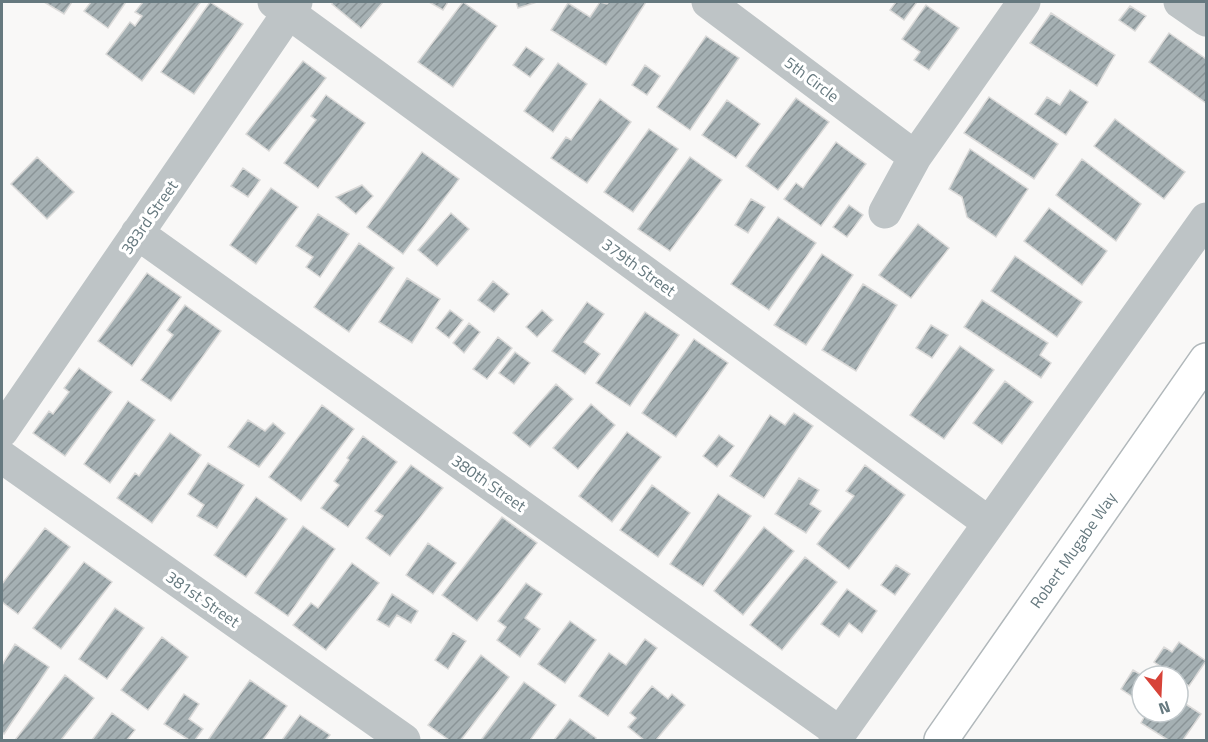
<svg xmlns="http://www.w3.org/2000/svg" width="1208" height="742" font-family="'Titillium Web',sans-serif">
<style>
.building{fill:url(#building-hatch);stroke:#dbdad9;stroke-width:1.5}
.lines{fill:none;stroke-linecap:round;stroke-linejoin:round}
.secondary-casing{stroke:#b1b8bb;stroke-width:36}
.street{stroke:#bec4c6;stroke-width:33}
.secondary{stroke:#fff;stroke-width:33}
.labels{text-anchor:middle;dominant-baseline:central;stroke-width:6;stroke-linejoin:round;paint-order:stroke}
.street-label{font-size:16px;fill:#66797f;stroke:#fff}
</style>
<defs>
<pattern id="building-hatch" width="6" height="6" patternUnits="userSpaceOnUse" patternTransform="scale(1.5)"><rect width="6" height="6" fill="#a5b0b3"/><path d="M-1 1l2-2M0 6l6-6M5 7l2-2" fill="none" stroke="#8a9497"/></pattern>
</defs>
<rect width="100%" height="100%" fill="#f9f8f7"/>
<path class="building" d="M44,2h28l-8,12z
M91,2h35l-18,26 -24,-17z
M143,2h55l2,1 -58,78 -36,-27 24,-32 5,4 7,-10 -7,-4z
M210,2l33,22 -49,70 -33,-22z
M333,2h50l-22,26 -29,-24z
M429,2h19l-5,8z
M463,2l34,24 -44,61 -35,-25z
M516,2h21l-19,6z
M600,2l7,2 2,-2h37l-40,63 -55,-35 17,-27 22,14z
M896,2h21l-13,18 -14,-10z
M926,5l33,23 -30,42 -15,-10 6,-8 -18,-13z
M1130,6l16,10 -11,15 -16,-11z
M1051,13l64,42 -18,31 -67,-43z
M1169,33l37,26v44l-57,-41z
M706,36l33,22 -49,72 -33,-23z
M526,47l18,12 -14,18 -17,-12z
M303,61l23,17 -57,73 -23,-17z
M558,63l29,21 -34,48 -29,-21z
M645,65l15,11 -13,19 -15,-10z
M1070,90l18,12 -22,33 -31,-21 12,-17 13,8z
M326,95l39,28 -47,65 -34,-25 32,-43 -5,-4z
M989,97l69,47 -24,35 -70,-46z
M796,98l33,24 -51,68 -32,-24z
M600,99l31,23 -44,61 -36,-25 15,-21 5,3z
M727,100l33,24 -24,34 -34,-23z
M1115,119l70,53 -21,27 -70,-53z
M649,129l29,20 -45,63 -29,-20z
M836,142l30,22 -45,62 -37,-27 12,-16 7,5z
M970,149l58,40 -32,48 -29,-20 -5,-20 -13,-8z
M422,152l37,27 -56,75 -36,-27z
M37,157l37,35 -27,27 -36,-35z
M690,157l32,23 -52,71 -32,-22z
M1082,159l59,45 -25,37 -60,-46z
M243,168l17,12 -12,17 -17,-11z
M362,185l11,11 -17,18 -20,-17z
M271,188l27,19 -42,57 -26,-19z
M751,199l14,8 -17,26 -13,-8z
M849,205l14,10 -16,22 -14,-10z
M1049,208l58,43 -25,34 -58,-44z
M451,213l18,16 -32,37 -19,-16z
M318,214l31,20 -29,43 -14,-10 7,-10 -17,-11z
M778,217l38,26 -47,67 -38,-26z
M918,224l31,24 -38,50 -32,-23z
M359,243l35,25 -45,64 -35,-25z
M822,254l31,21 -47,70 -32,-20z
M1015,256l67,46 -25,35 -66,-46z
M147,273l34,24 -49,69 -34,-25z
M407,278l33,21 -28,44 -33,-21z
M493,281l16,13 -15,18 -16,-12z
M863,284l34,21 -41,66 -34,-21z
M982,300l66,43 -8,12 11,8 -10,15 -77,-51z
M587,302l17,12 -20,28 16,12 -15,20 -33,-23z
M185,305l36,26 -50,70 -30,-21 32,-45 -6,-5z
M450,310l13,10 -14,18 -13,-10z
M542,310l11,10 -16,17 -11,-10z
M645,312l34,23 -49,71 -34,-23z
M469,323l11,9 -16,21 -11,-10z
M931,325l17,10 -16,23 -16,-10z
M498,337l14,11 -25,31 -14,-10z
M694,339l34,24 -52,74 -34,-24z
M960,346l34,24 -50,69 -34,-24z
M515,352l15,11 -16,21 -15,-11z
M79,368l33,24 -47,64 -32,-23 16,-22 4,3 16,-22 -5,-4z
M1005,381l28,21 -31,42 -29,-21z
M556,384l17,15 -43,48 -17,-14z
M128,401l27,19 -45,63 -26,-19z
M591,404l24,21 -37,44 -25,-21z
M322,405l32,24 -53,72 -32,-24z
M794,413l19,13 -49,72 -34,-22 40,-61 15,10z
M248,420l17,11 8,-8 12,10 -26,34 -31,-20z
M627,432l34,25 -49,65 -33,-26z
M170,433l31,22 -49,68 -35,-25 18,-25 4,3z
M719,435l15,11 -17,21 -14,-11z
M363,436l34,26 -49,65 -27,-19 18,-23 -5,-4 15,-21 -2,-2z
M208,463l36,22 -27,43 -20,-12 7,-11 -16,-11z
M411,465l32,23 -53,68 -24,-18 17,-22 -8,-5z
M865,465l40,30 -56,74 -32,-25 37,-48 -8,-5z
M799,478l20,12 -9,14 11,7 -15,22 -31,-19z
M652,485l38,28 -32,44 -38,-27z
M718,494l33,22 -48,70 -33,-22z
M256,497l31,22 -41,58 -32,-22z
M502,517l35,26 -60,78 -35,-26z
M303,526l32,23 -47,67 -33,-23z
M764,527l30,24 -51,64 -29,-24z
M45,528l25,19 -52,67 -16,-12v-18z
M428,543l28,20 -23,31 -27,-19z
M805,557l32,25 -55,68 -32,-25z
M84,562l28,20 -51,67 -28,-21z
M352,563l27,20 -53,67 -33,-25 18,-22 7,5z
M896,565l14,9 -15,21 -14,-10z
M526,583l16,11 -17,24 15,11 -20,28 -23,-17 9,-13 -8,-6z
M847,589l30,22 -15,22 -13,-10 -10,14 -18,-13z
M392,594l26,17 -7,12 -14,-8 -8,12 -12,-7z
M115,608l29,20 -37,51 -28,-20z
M570,621l26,19 -31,43 -27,-19z
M453,633l13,8 -18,28 -13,-9z
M162,637l26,20 -40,53 -27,-20z
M645,639l12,9 -49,68 -29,-20 30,-43 17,12z
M1179,642l27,19 -17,25 -11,-8v-2h-3l-21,-14 10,-15 8,5z
M15,644l34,23 -45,67 -2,-2v-67z
M481,655l28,22 -48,63h-12l-21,-15z
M1133,670l10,6h-1v27l-21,-14z
M65,675l29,23 -33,42h-46z
M250,680l37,26 -24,34h-55z
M524,682l32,23 -26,35h-49z
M652,686l16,13 4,-5 13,11 -29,35h-12l-16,-13 8,-9 -6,-5z
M184,694l15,10 -10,15 14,10 -8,11h-6l-25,-16z
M1178,699l23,15 -18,26h-15l-27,-17 6,-11h31z
M112,713l23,17 -8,10h-35z
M300,715l30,20 -4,5h-44z
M570,719l26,19 -1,2h-41z"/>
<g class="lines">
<g class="secondary-casing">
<path id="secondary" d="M941,740l265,-380"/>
</g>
<path class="street" d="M274,2l715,521
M708,2l207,155
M1180,2l26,18
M885,212l30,-55 109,-155
M137,233l703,500
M2,431l294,-429
M2,457l402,283
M835,740l371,-521"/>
<use href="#secondary" class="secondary"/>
</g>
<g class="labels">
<g class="street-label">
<text transform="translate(812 79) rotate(37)">5th Circle</text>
<text transform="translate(149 217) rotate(-55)">383rd Street</text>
<text transform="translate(639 267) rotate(36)">379th Street</text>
<text transform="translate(489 483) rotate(35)">380th Street</text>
<text transform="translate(1073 550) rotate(-55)">Robert Mugabe Way</text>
<text transform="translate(203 599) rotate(35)">381st Street</text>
</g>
</g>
<rect width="1208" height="742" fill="none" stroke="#66797f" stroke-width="6"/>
<g transform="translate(1160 694) rotate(162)"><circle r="28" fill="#ffffff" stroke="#c2c9cc" stroke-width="1.5"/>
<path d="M0-4.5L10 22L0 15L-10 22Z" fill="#d74339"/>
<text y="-9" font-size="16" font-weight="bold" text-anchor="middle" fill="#66797f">N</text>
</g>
</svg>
